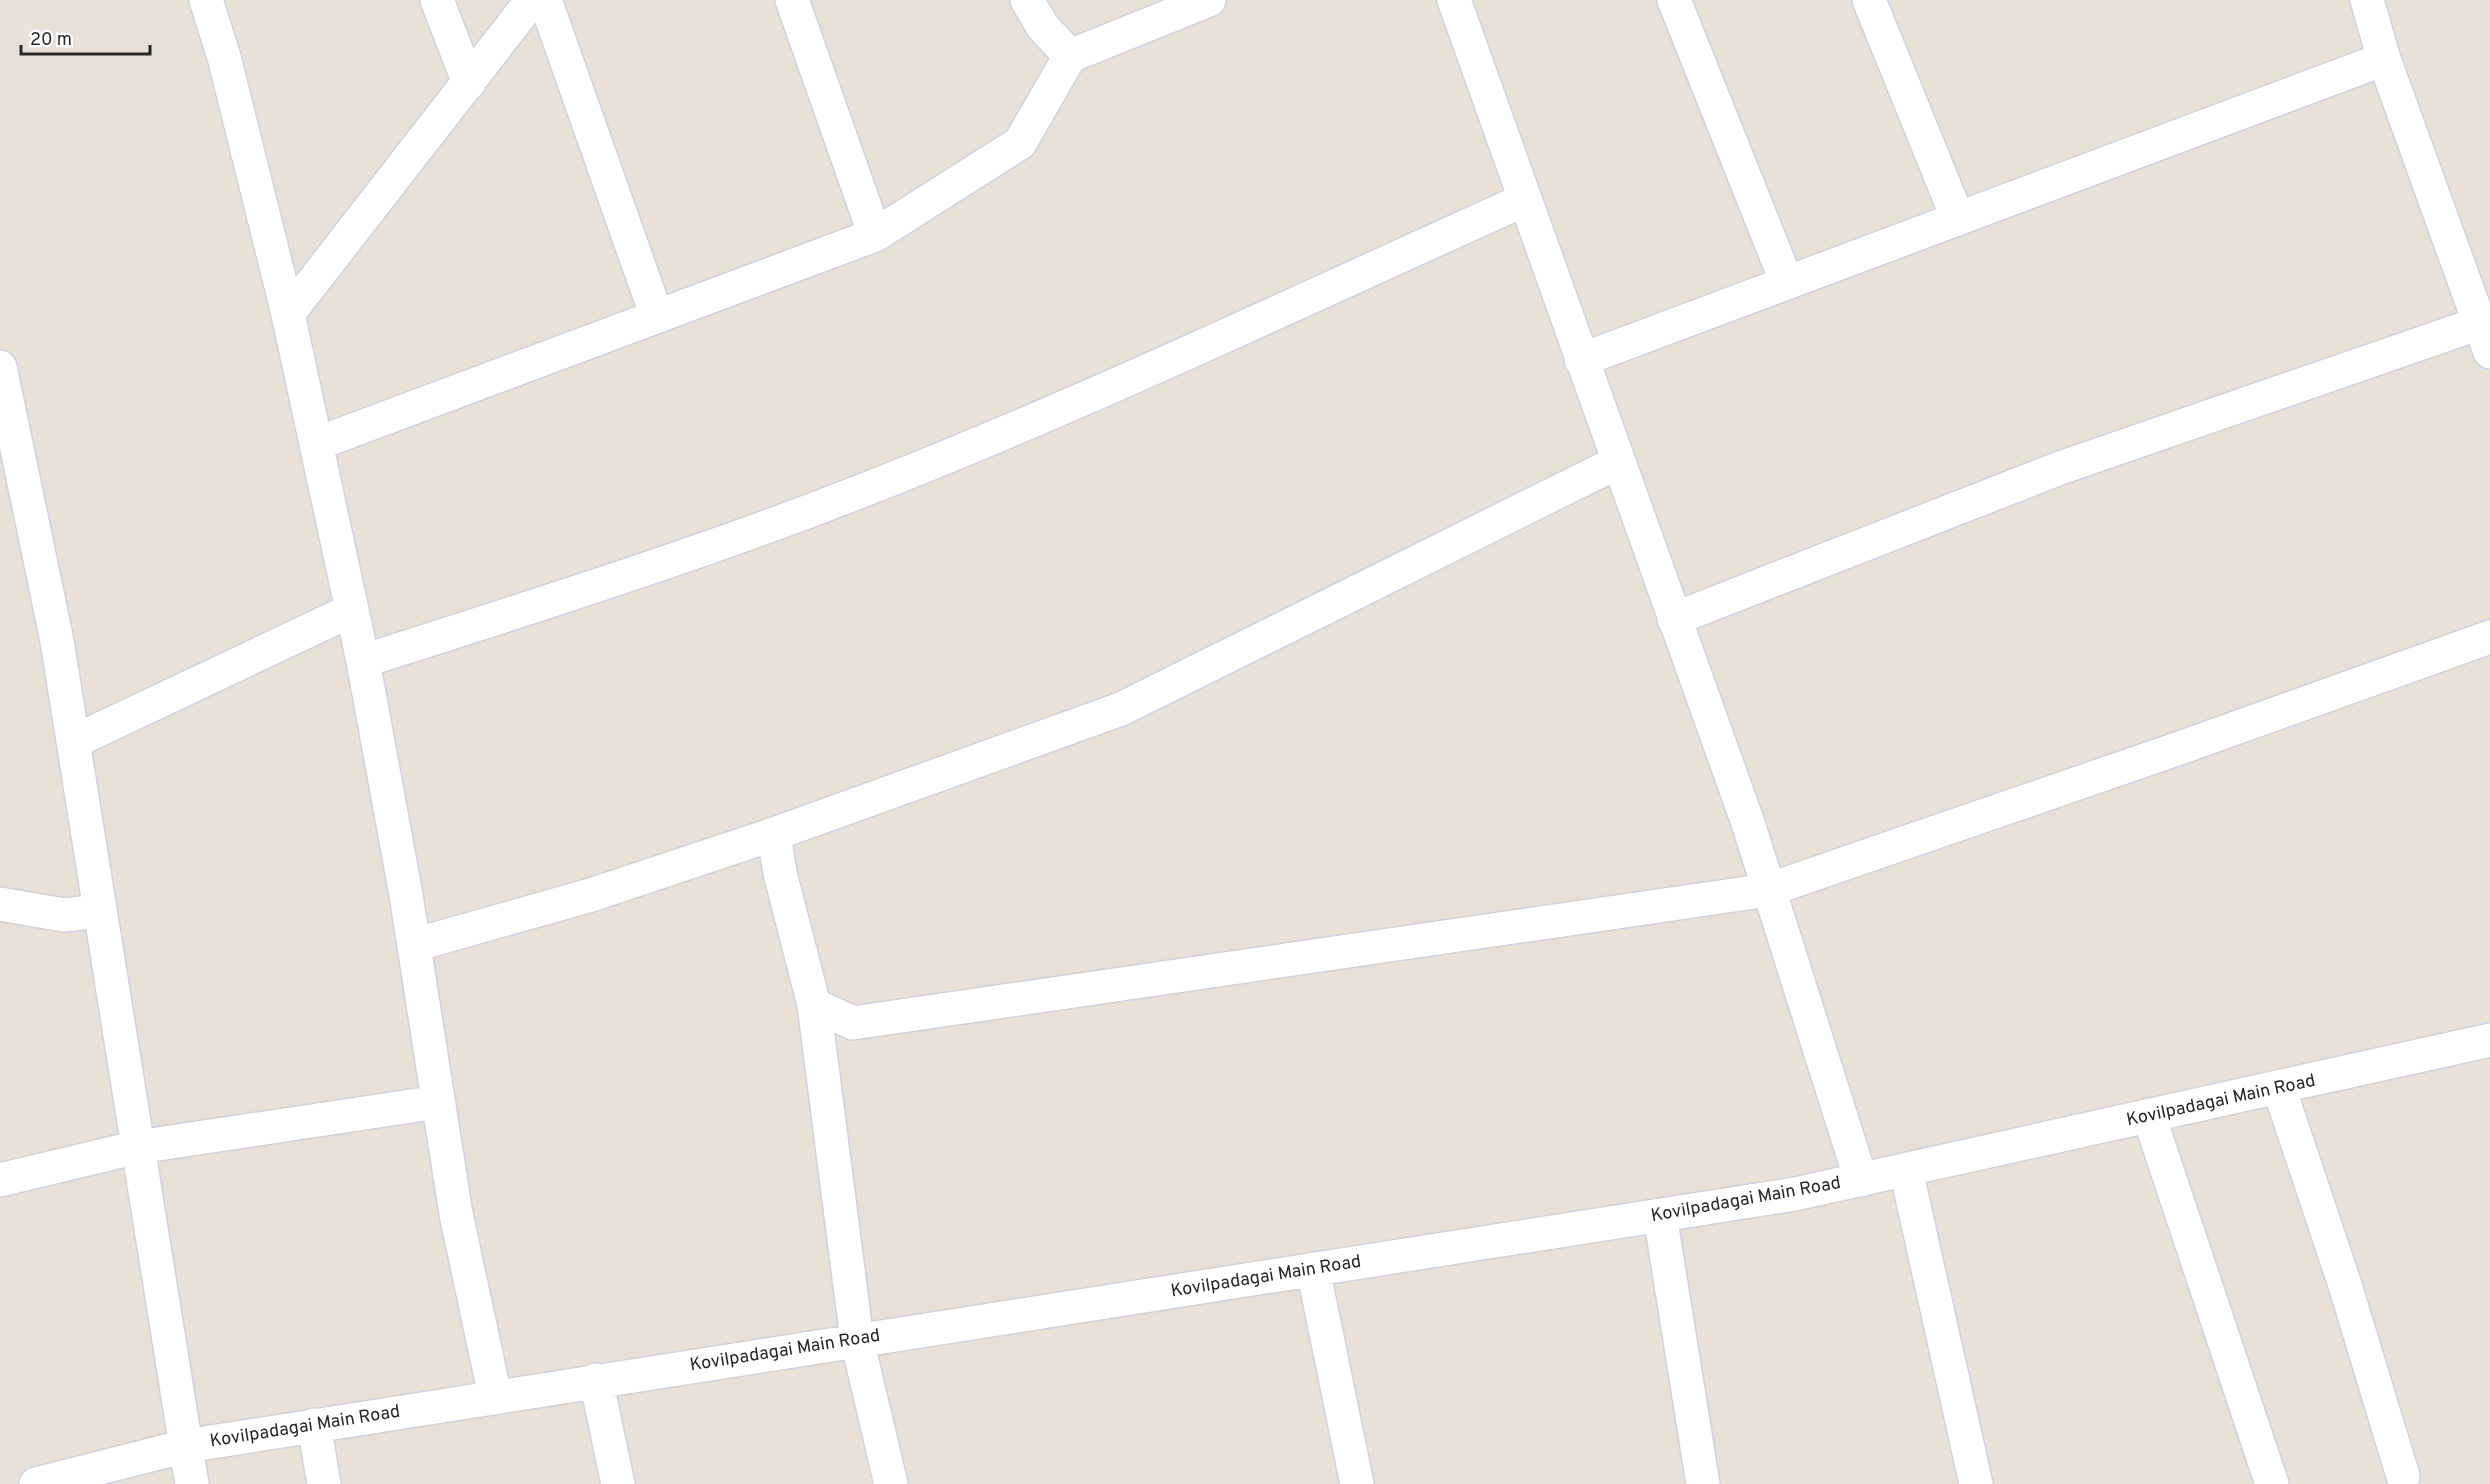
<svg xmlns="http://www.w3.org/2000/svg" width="2490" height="1484" font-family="Overpass,sans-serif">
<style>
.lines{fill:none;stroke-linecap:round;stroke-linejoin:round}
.minor-casing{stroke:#ced2df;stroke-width:36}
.minor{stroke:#fff;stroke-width:33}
.labels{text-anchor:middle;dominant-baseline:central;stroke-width:4.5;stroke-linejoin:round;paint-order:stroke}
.street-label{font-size:18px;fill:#262626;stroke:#fff}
</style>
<rect width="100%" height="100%" fill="#e9e1d8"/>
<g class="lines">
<g class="minor-casing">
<path id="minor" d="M206,0l18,57 64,257 75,347 43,234 50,319 39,182
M437,0l32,83
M545,0l111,314
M792,0l83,235
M1027,0l16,27 27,29 139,-56
M1454,0l294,823 113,357
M1674,0l113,283
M1869,0l89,219
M2367,0l17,59 106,293
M288,314l244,-314
M1581,360l803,-301
M0,367l57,274 135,843
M316,444l559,-209 145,-92 50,-87
M1674,619l386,-151 420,-145
M363,661c147,-47 296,-94 441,-148 245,-92 482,-206 720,-313
M73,742l279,-132
M774,834l6,39 34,132 39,18 915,-133 406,-140 316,-113
M0,904l64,11 36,-4
M414,945l177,-50 183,-61 347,-125 497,-247
M814,1005l43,335 34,144
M2279,1088l65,194 59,194
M2149,1116l123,368
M1906,1170l70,314
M0,1180l138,-33 300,-45
M1660,1215l43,269
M1313,1269l44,215
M596,1380l22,104
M314,1425l10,59
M36,1484l150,-38 1609,-252 695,-154"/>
</g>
<use href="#minor" class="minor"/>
</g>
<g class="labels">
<g class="street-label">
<text transform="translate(2221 1101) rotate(-12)">Kovilpadagai Main Road</text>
<text transform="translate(1746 1200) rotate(-10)">Kovilpadagai Main Road</text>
<text transform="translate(1266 1277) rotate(-9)">Kovilpadagai Main Road</text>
<text transform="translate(785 1351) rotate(-9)">Kovilpadagai Main Road</text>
<text transform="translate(305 1427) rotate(-9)">Kovilpadagai Main Road</text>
</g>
</g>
<path d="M21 45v9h129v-9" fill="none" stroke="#262626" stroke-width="3"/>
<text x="30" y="45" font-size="18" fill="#262626" stroke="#ffffff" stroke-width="4.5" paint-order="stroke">20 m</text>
</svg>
